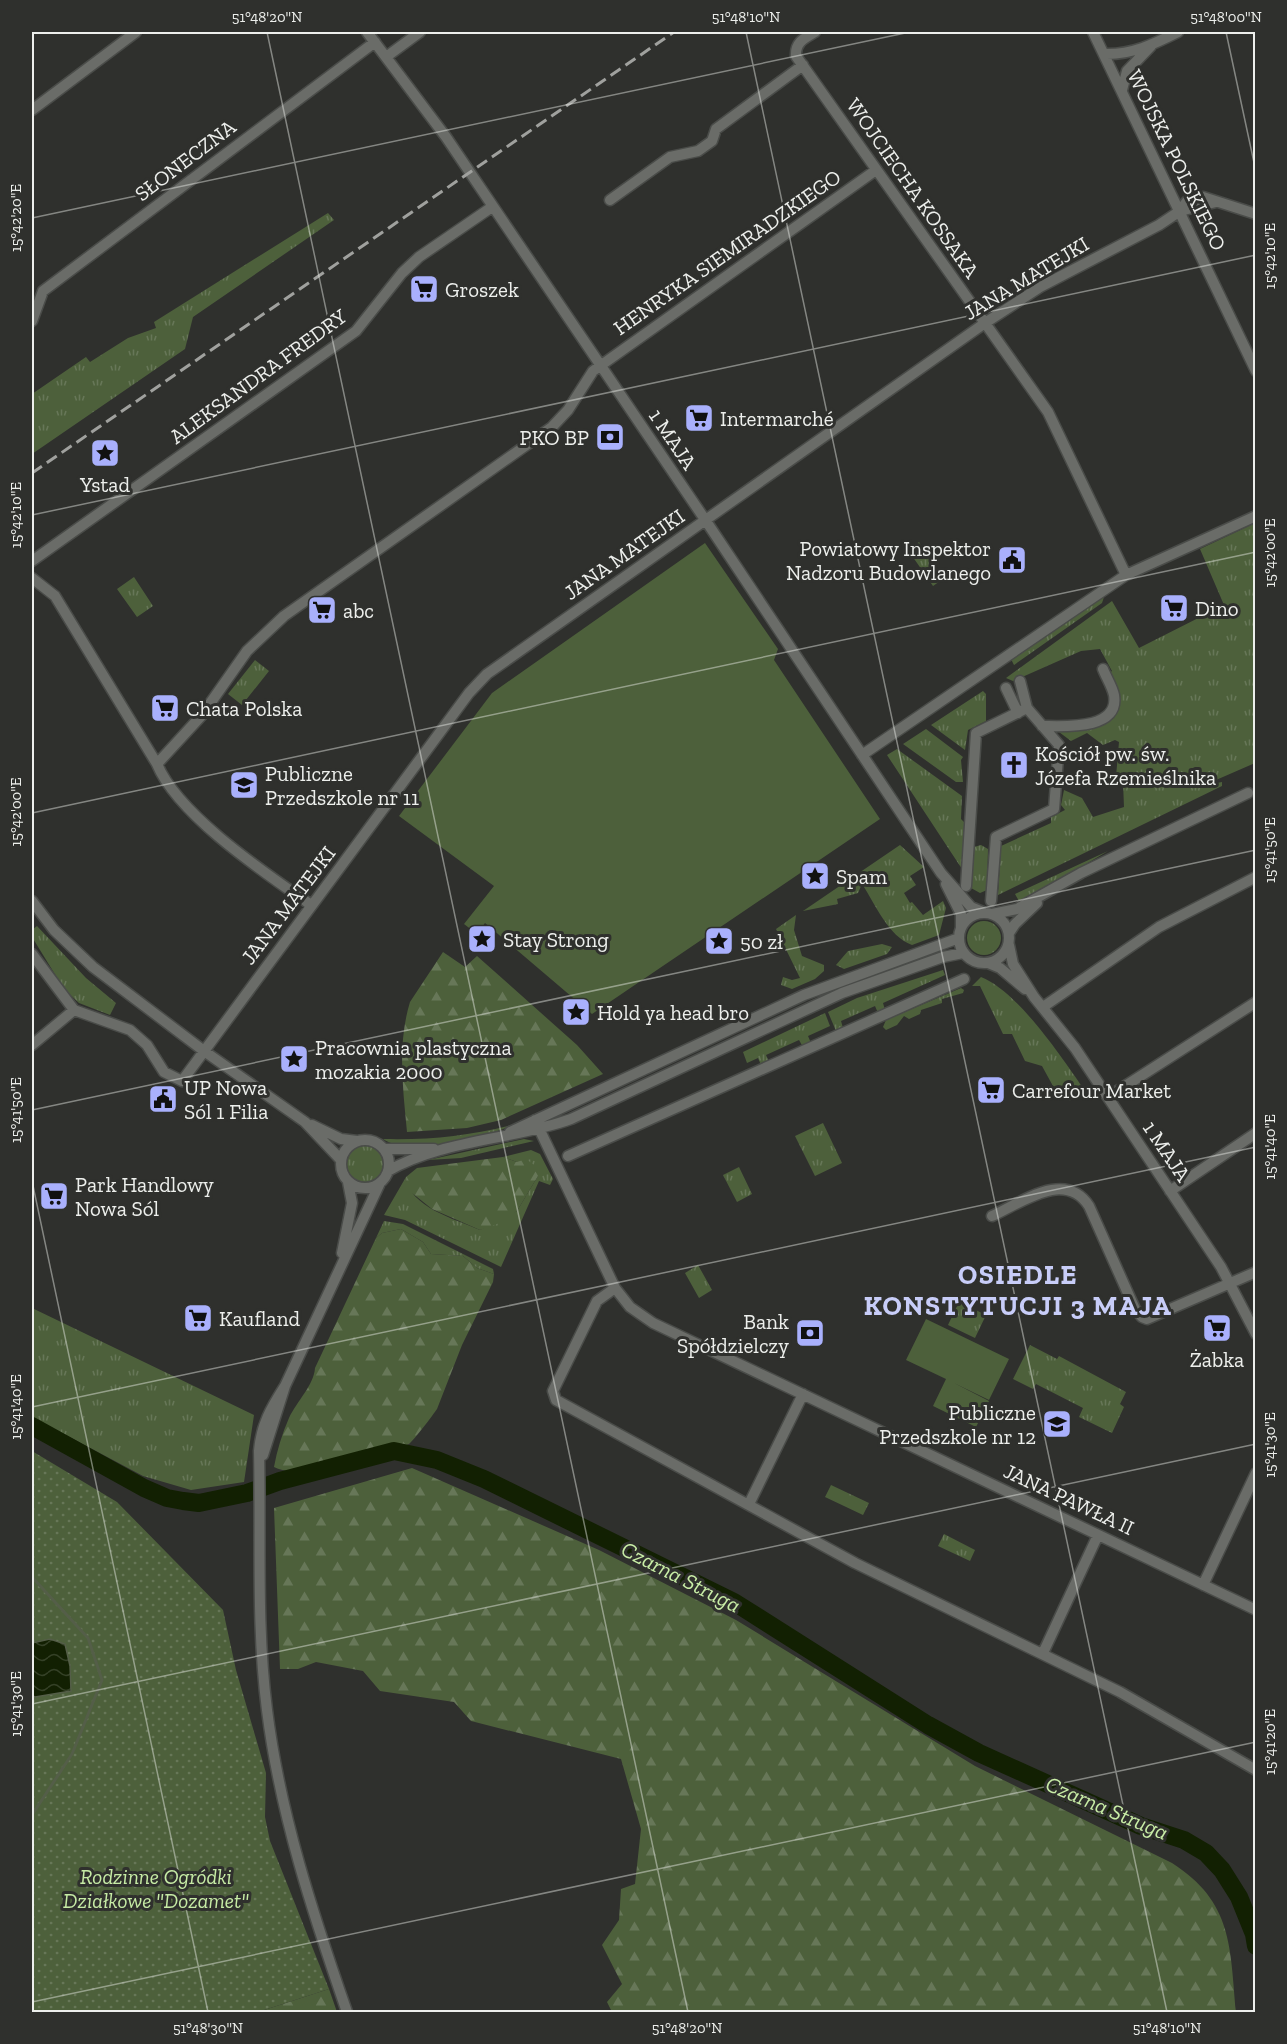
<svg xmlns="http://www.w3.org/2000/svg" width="1287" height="2044" font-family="'Zilla Slab',serif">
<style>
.grass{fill:url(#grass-tufts)}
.forest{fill:url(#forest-firs)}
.garden{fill:url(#garden-dots)}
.pitch{fill:#4d603b}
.water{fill:url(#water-waves);stroke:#545e48;stroke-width:1.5}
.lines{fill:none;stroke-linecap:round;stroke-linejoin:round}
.stream{stroke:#545e48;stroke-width:3}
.river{stroke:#122002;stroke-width:18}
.minor-casing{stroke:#4a4c49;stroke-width:13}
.minor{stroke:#6a6c68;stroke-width:10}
.rail{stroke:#a0a19e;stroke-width:3;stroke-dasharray:12 6;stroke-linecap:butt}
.ticks{fill:none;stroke:#edefec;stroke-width:1.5;stroke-opacity:0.45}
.labels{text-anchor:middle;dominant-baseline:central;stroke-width:6;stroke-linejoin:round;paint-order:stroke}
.street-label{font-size:21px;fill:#edefec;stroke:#2f302d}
.poi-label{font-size:21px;fill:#edefec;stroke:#2f302d;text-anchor:start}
.park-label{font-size:21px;font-style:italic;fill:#c6eba5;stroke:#2f302d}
.water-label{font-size:22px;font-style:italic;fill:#c9eea7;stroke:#2f302d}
.district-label{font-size:27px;font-weight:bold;letter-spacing:1.5px;fill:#c8cdf8;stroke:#2f302d}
.neatline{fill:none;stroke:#edefec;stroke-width:2}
.ticks-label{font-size:15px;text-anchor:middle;fill:#edefec}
</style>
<defs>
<pattern id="grass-tufts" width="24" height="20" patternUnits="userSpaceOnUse" patternTransform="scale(1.5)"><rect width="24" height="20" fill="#4d603b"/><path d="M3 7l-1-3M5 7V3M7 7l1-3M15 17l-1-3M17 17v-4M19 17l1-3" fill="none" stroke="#677758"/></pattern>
<pattern id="forest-firs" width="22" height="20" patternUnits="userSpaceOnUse" patternTransform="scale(1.5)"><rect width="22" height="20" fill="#4d603b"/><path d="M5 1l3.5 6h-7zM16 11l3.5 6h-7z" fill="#677758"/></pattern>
<pattern id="garden-dots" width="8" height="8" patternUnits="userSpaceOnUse" patternTransform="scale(1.5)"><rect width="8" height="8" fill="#4d603b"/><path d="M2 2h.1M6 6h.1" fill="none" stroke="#677758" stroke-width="1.8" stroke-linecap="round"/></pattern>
<pattern id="water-waves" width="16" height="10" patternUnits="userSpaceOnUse" patternTransform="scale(1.5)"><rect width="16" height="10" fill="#122002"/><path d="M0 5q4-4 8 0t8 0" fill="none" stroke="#354127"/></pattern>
</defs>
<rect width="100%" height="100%" fill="#2f302d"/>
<path class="grass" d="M328,213l6,7 -141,97 -8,32 -153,105v-60l54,-37 4,5 38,-24 28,-10 -2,-6z
M1255,523v240l-39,17 1,3 5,-1v4l-224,109 3,-49 50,-23v-6l14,-7 -4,-5 3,-15 18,8 11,19 31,-10 -1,-25 -7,-5 3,-35 -4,-2 -12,5 -16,-12 -16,8 -16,-12 54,-13v-43l3,-2 -12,-22 -19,2 -68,30 -7,-3 106,-77 27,47 85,-43 -24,-56z
M919,542l24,37 -10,7 -25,-36z
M134,577l19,29 -16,11 -20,-28z
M1105,594l-3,9 -88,62 -3,-6z
M255,660l14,11 -27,34 -14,-11z
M983,691l3,3v27l-18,9 -3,20 -34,-25z
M926,729l37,28 -2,3 2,22h-7l-53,-38z
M897,749l65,47 -1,23 5,5 -4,45 -75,-114z
M900,845l24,22 -14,9 6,9 -12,8 6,10 2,-1 11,13 20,-14 3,7 -7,27 -27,10c-24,-9 -36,-40 -50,-61l-4,9 -21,6 1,5 -35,7z
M981,845l7,4 -1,41 -7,3 -9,-5 3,-41z
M1108,851l-88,52 -5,-9z
M796,915l-2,15 8,26 22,9v6l-9,8 -23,10 -11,-4 2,-8 9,3 8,-2 -24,-49z
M967 938a17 17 0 1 1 34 0a17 17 0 1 1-34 0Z
M37,926l49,52 30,25 -6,12 -31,-12 -15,-14 -32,-52v-7z
M882,944l10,3 -5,7 -43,15 -8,-4 12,-14z
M943,970l2,5 -62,28 2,7 -7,3 -3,-7 -34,15 2,7 -7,3 -8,-19 29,-14z
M981,977c36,14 80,79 102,111l-2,7 -12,6 -10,-4 -17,-31 -17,-5 -13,-27h-9l-23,-48h-8z
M961,988l3,2 -1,3 -21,6v4l-21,7 -1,4 -11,5 -5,-3 -7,9 -11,5 -3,-3 3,-7z
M825,1013l5,13 -22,10 3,7 -8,4 -4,-7 -33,15 3,7 -8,3 -3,-7 -11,5 -4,-11z
M823,1123l19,40 -27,13 -20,-40z
M516,1124c-26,12 -108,33 -133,15 50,1 85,-3 133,-15z
M524,1139l10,2 -73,17 -33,2z
M347 1164a18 18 0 1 1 36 0a18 18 0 1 1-36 0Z
M531,1150l9,4 13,25 -3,6 -11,-4 -38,86 -96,-47 -21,-5 22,-38c3,30 49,42 74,53l37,-19 21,-35 -21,-14 -14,-5z
M739,1167l13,27 -15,8 -14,-27z
M384,1221l19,3 90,45 1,5 -17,-6 -14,-12 -32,-2 -8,-12 -22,-13 -19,4 -6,5z
M698,1265l14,25 -13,8 -14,-25z
M959,1302l27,13 -11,23 -27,-13z
M32,1308l222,107 -10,67 -53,8 -48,-14 -111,-59z
M1030,1345l27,14 2,-3 67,36 -6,12 4,3 -12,26 -33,-16 4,-9 -47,-24 -3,5 -20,-10z
M831,1485l38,18 -6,12 -38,-18z
M944,1534l31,16 -5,11 -32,-15z"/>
<path class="forest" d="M443,952l22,15 12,-11 100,89 26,29 -102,46 -34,8 -60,4c-4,-44 -10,-87 3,-130z
M503,1157l14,5 9,-3 11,8 1,9 -21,35 -17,12 -20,7 -48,-21 -25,-20 -1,-12 11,-9z
M401,1229l22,13 8,12 32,2 14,12 17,6 -1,8 -31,63 -25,64c-4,6 -23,31 -28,35 -7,3 -16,1 -23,3 -28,6 -86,34 -112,20 3,-17 8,-33 15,-49 8,-17 25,-33 26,-50l61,-130 6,-5z
M412,1468l187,82 137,70 239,146 197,97c61,39 58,84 64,149h-624l-5,-10 15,-18 -20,-39 17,-25 2,-31 14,-5 6,-55 -20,-70 -150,-38 -17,-19 -74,-11 -17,-20 -47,-9 -18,7h-18l-6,-161z
M329,1989l8,23h-79z"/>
<path class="garden" d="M32,1451l85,51 106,108 13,60 30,103 -1,44 5,24 59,148 -71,23h-226z"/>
<path class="pitch" d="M705,543l73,106 -4,11 106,159 -288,195 -107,-91 -8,11 -13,-10 30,-38 -95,-70 93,-123z
M926,1319l83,40 -20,41 -35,-17 35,18 -13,26 -43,-21 13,-27 -40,-19z"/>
<path class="water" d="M50,1639l15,5 5,22 1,25 -36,6 -3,-2v-52z"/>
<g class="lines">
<path class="stream" d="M32,1577l56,61 14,42 -30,74 -40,61"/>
<path class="river" d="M32,1426l112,62 23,10 16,3 16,2 48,-10 33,-12 114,-30 43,9 47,19 250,123 194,123 51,28 162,73 43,14 22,13 16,17 17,27 15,37 2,12"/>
<g class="minor-casing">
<path id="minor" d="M367,32l79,105 260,384 235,352 30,34 12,5
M815,32c-10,6 -20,10 -19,24l252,356 78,163
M1093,32l163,339
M1104,54c28,1 50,-10 74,-22
M386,57l34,-25
M1122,90l5,-19 24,-25
M32,110l104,-78
M610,200l60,-43 28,-6 14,-10 4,-12 87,-64
M1180,211l36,-9
M32,321l11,-30 332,-249
M32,561l324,-230 46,-58 17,-16 73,-50
M32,578l23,18 102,168c21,51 108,109 154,141
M1006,688l12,25
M1042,726c20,0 78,5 72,-31 -2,-9 -8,-18 -11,-26
M862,755l264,-180 130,-59
M157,764l45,-49 45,-64 37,-35 268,-189 16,-17 25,-39 283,-201
M946,884l15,30v14
M966,886l10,-153 51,-25
M32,901l22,29 39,37 111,84 101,71 36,38
M991,901l5,-64 58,-28 5,-64 -32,-37 -7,-27
M959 938a25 25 0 1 1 50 0a25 25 0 1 1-50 0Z
M992,914l25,-5 64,-36 167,-80
M1009,933l6,-9 22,-21
M1009,945l4,19 21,33 41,51 146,219 35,67
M32,954l42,56 56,20 17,15 17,27 18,9 287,-388 18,-19 498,-351 55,-36 119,-62 21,-14 7,-10 16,-4 53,17
M988,963l12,5 25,21
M1043,1007l116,-80 97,-50
M32,1045l42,-35
M1108,1097l148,-95
M535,1120l80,168 15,19 23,16 603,287
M312,1125l29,14 16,2
M510,1132l294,-137 155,-57
M341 1164a24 24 0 1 1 48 0a24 24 0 1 1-48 0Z
M384,1149h50
M568,1156l396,-177
M388,1171c53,-31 125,-31 183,-52l271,-126 101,-36 20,-4
M1170,1191l86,-58
M992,1216c29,-13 73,-47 97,-10l46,103 7,8 5,2 109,-47
M342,1253l10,-50 -4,-21
M615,1288l-18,13 -44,90 3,9 299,163 265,129 136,78
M285,1386c-14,22 -24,39 -26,65 2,86 -3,174 8,259 13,104 46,204 80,302
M263,1455l22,-69 95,-203
M749,1504l54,-110
M1203,1585l53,-112
M1043,1653l55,-118"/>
</g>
<use href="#minor" class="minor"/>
<path class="rail" d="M32,473l642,-441"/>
</g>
<path class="ticks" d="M267,32l421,1980M746,32l421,1980M1226,32l30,140M32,218l878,-186M32,515l1224,-260M32,813l1224,-261M32,1110l1224,-260M32,1181l176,831M32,1407l1224,-260M32,1704l1224,-260M32,2002l1224,-260"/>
<defs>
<g id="supermarket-square" transform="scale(1.5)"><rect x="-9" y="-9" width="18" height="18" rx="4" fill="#a9b0fc" stroke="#2f302d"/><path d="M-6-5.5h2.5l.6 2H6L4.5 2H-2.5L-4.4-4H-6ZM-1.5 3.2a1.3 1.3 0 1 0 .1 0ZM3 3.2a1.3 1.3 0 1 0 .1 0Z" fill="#111"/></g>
<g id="bank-square" transform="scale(1.5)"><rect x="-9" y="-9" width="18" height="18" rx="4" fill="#a9b0fc" stroke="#2f302d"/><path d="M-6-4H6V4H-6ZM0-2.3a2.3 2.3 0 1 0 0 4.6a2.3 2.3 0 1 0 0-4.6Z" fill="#111"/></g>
<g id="sight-square" transform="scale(1.5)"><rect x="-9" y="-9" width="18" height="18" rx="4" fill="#a9b0fc" stroke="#2f302d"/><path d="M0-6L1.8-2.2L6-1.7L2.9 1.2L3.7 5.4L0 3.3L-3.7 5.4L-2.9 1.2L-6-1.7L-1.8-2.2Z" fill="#111"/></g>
<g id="civic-square" transform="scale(1.5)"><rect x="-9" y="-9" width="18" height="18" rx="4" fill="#a9b0fc" stroke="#2f302d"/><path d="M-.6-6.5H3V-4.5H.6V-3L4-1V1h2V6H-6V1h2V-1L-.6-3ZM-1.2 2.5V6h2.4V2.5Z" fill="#111"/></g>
<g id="church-square" transform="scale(1.5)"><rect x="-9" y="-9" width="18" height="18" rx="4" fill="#a9b0fc" stroke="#2f302d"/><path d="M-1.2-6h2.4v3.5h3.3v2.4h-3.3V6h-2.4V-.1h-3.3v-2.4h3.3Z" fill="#111"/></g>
<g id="school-square" transform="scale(1.5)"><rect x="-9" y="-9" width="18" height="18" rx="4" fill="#a9b0fc" stroke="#2f302d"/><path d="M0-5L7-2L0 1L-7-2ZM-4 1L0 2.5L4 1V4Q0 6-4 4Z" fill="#111"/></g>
</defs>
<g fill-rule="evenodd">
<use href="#supermarket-square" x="424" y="289"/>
<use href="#supermarket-square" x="699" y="418"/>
<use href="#bank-square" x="610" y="437"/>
<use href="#sight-square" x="105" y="453"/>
<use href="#civic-square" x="1012" y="560"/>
<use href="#supermarket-square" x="1174" y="608"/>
<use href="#supermarket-square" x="322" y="610"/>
<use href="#supermarket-square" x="165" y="708"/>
<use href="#church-square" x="1014" y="765"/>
<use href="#school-square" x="244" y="785"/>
<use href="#sight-square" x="815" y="876"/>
<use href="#sight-square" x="482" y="939"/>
<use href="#sight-square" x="719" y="941"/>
<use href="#sight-square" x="576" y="1012"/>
<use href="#sight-square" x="294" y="1059"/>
<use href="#supermarket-square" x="991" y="1090"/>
<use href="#civic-square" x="163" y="1099"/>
<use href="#supermarket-square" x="54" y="1196"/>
<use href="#supermarket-square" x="198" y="1318"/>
<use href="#supermarket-square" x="1217" y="1328"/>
<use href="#bank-square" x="810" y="1333"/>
<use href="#school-square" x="1057" y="1424"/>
</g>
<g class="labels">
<g class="street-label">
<text transform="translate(185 160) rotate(-37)">SŁONECZNA</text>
<text transform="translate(1177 160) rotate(64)">WOJSKA POLSKIEGO</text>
<text transform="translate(913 188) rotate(55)">WOJCIECHA KOSSAKA</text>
<text transform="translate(727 252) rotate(-35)">HENRYKA SIEMIRADZKIEGO</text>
<text transform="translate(1026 278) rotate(-31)">JANA MATEJKI</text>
<text transform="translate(258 376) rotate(-36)">ALEKSANDRA FREDRY</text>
<text transform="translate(673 439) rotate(56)">1 MAJA</text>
<text transform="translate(624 554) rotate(-35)">JANA MATEJKI</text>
<text transform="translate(288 905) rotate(-53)">JANA MATEJKI</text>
<text transform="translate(1167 1151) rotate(56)">1 MAJA</text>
<text transform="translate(1069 1499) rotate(25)">JANA PAWŁA II</text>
</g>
<g class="poi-label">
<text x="445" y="289">Groszek</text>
<text x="720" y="418">Intermarché</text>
<text x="589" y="437" text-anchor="end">PKO BP</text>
<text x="105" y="484" text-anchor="middle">Ystad</text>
<text x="991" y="548" text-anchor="end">Powiatowy Inspektor<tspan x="991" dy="24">Nadzoru Budowlanego</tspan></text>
<text x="1195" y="608">Dino</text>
<text x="343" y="610">abc</text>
<text x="186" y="708">Chata Polska</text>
<text x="1035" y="753">Kościół pw. św.<tspan x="1035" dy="24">Józefa Rzemieślnika</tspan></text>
<text x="265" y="773">Publiczne<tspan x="265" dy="24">Przedszkole nr 11</tspan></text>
<text x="836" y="876">Spam</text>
<text x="503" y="939">Stay Strong</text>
<text x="740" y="941">50 zł</text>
<text x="597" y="1012">Hold ya head bro</text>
<text x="315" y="1047">Pracownia plastyczna<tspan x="315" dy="24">mozakia 2000</tspan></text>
<text x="184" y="1087">UP Nowa<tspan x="184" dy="24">Sól 1 Filia</tspan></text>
<text x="1012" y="1090">Carrefour Market</text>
<text x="75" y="1184">Park Handlowy<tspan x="75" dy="24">Nowa Sól</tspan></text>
<text x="219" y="1318">Kaufland</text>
<text x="789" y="1321" text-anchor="end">Bank<tspan x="789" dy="24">Spółdzielczy</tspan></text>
<text x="1217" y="1359" text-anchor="middle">Żabka</text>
<text x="1036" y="1412" text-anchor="end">Publiczne<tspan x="1036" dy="24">Przedszkole nr 12</tspan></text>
</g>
<g class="park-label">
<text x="156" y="1876">Rodzinne Ogródki<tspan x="156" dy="24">Działkowe "Dozamet"</tspan></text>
</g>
<g class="water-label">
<text transform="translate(681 1577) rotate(27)">Czarna Struga</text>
<text transform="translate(1107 1808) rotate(23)">Czarna Struga</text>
</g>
<g class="district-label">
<text x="1018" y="1275">OSIEDLE<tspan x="1018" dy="31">KONSTYTUCJI 3 MAJA</tspan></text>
</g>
</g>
<rect width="1287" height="2044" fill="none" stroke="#2f302d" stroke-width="66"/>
<rect x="33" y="33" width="1221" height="1978" class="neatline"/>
<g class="ticks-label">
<text x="267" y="22">51°48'20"N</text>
<text x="746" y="22">51°48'10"N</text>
<text x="1226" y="22">51°48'00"N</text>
<text transform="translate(16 218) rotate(-90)" y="5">15°42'20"E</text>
<text transform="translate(1270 256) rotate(-90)" y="5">15°42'10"E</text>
<text transform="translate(16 515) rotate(-90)" y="5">15°42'10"E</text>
<text transform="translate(1270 553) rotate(-90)" y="5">15°42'00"E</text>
<text transform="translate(16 812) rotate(-90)" y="5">15°42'00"E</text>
<text transform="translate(1270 850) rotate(-90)" y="5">15°41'50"E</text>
<text transform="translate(16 1110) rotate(-90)" y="5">15°41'50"E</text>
<text transform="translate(1270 1147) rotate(-90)" y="5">15°41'40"E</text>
<text transform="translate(16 1407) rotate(-90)" y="5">15°41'40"E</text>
<text transform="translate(1270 1445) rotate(-90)" y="5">15°41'30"E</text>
<text transform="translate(16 1704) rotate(-90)" y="5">15°41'30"E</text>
<text transform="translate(1270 1742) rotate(-90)" y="5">15°41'20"E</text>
<text x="208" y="2033">51°48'30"N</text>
<text x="687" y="2033">51°48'20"N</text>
<text x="1167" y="2033">51°48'10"N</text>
</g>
</svg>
